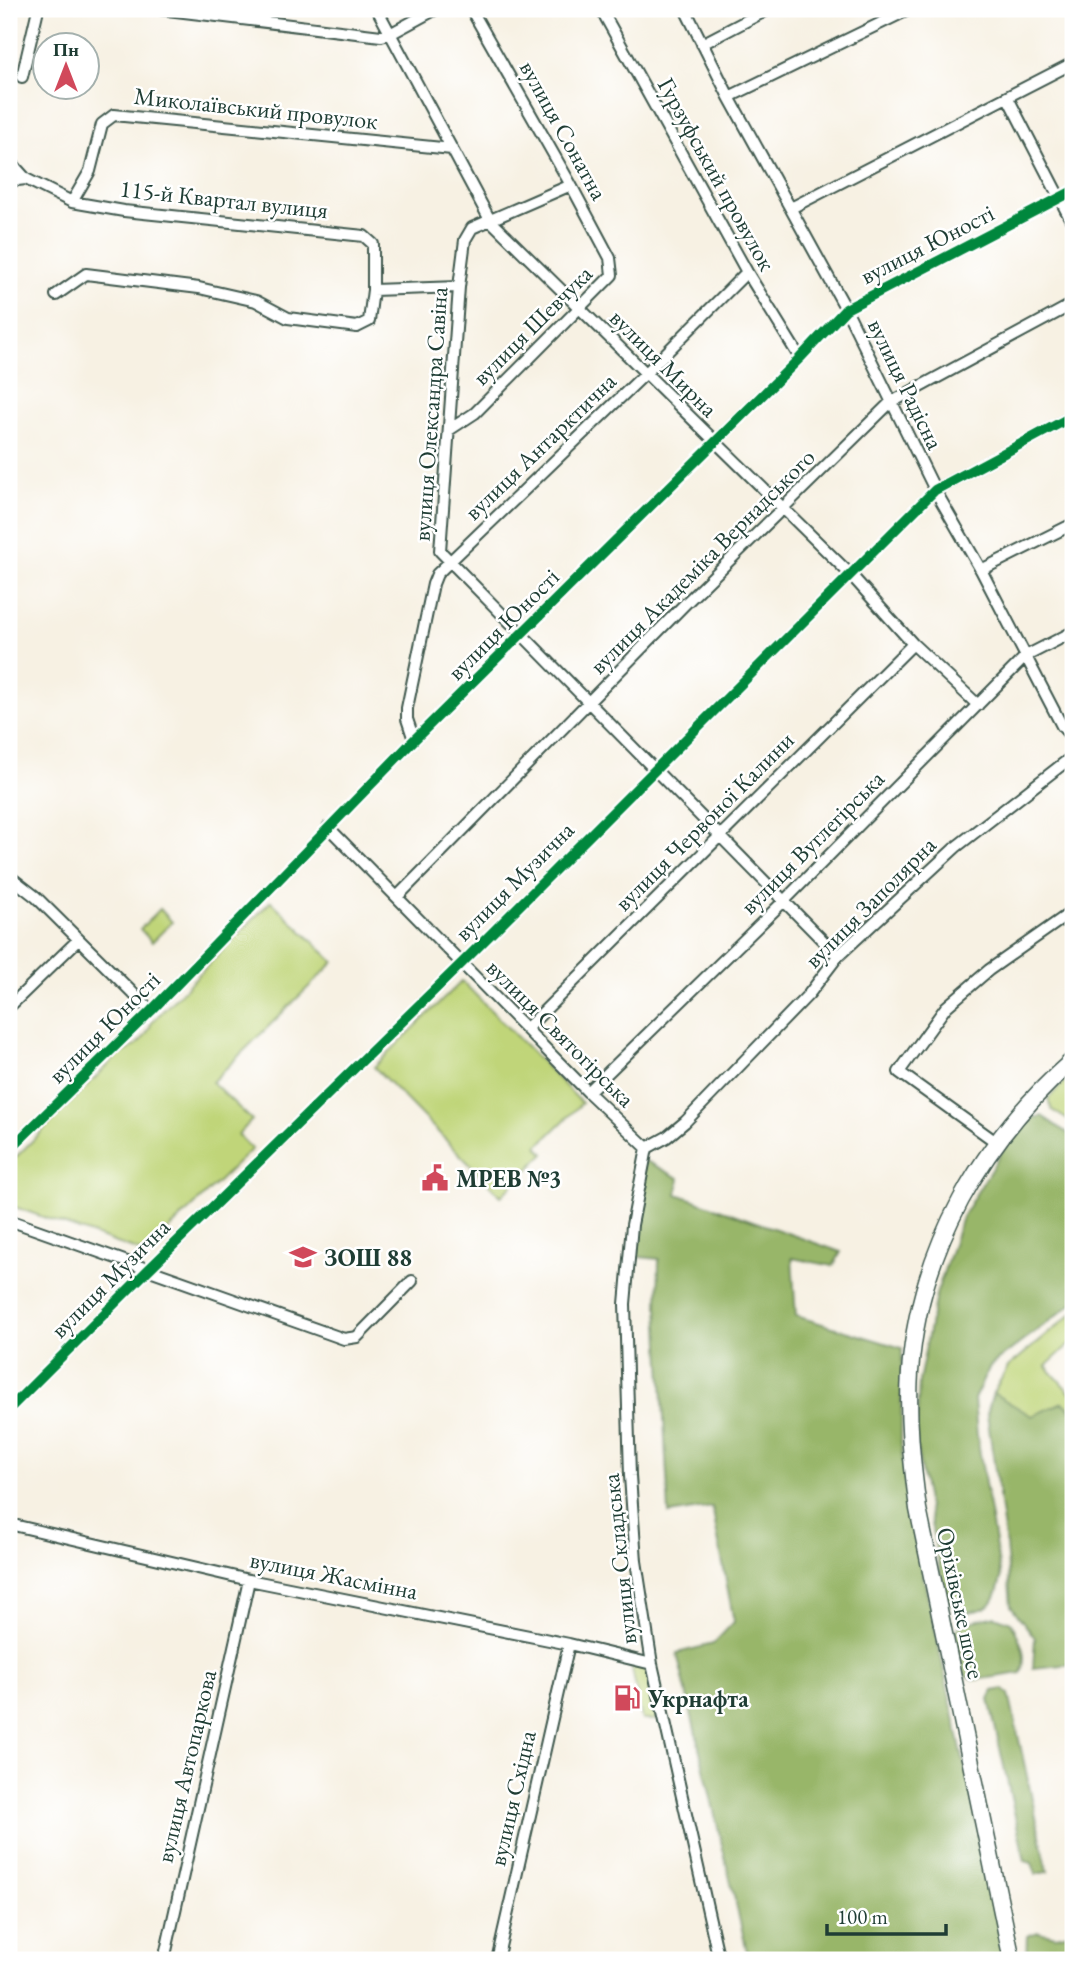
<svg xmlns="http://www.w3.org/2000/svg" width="1082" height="1969" font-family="'EB Garamond',serif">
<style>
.green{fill:#c0d579;stroke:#708956;stroke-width:2}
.forest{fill:#98b669;stroke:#5c7a4e;stroke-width:2}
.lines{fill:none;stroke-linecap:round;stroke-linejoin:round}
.minor-casing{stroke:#3f584e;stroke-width:14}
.highway-casing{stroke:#3f584e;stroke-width:19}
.minor{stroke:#fff;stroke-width:10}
.highway{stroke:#fff;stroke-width:16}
.cycleway-casing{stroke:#fff;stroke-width:15}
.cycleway{stroke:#00873e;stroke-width:10}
.labels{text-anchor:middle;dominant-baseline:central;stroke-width:5;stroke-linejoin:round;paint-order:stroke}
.street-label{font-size:24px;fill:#1f3d34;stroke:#fff}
.poi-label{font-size:24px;font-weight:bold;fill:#1f3d34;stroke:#fff;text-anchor:start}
</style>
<rect width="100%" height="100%" fill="#fff"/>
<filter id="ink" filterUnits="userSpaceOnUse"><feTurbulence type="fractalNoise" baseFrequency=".0143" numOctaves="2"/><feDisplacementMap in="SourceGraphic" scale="14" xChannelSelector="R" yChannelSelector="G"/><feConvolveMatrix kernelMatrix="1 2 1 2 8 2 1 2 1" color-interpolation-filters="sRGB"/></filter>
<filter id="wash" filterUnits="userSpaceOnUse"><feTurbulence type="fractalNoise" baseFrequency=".00686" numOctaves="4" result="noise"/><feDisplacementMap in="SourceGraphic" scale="28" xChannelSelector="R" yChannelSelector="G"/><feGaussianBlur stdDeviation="1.57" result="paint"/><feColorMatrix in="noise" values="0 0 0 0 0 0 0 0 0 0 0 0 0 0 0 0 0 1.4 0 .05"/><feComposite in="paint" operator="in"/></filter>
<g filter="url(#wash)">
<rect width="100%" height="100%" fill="#f7f1e3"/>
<path class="green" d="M271,901l63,61 -122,120 40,38 -14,15 14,14 -107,104 -136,-48v-41l108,-108c17,-8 29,-16 35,-34z
M160,909l12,13 -20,20 -12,-13z
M462,981l120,122 -44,43 6,8 -43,42 -127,-129z
M1073,1073v50l-21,-13 -4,-11z
M1073,1313v28l-27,25 27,30v16l-10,-10 -31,15 -39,-24 15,-26z
M631,1664l15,4 11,52h-15z"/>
<path class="forest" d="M1042,1116l31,21v166l-83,63 -16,33 3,37 24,142c-7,33 -14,31 -45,36l-12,-22 -28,-148 3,-63 17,-86 26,-78 42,-69 28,-30z
M644,1160l35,18 -2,16 164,58 -8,14 -41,-8 4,58 106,32 -1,96 5,53 101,463h-258l-72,-307 36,-9 21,-22 -22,-115 -43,7 -11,-207 1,-48 -29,-3z
M993,1393l39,23 31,-14 10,10v252l-40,4 2,-30 -24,-32 -5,-61 -19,-131z
M995,1616l16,6c8,17 18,32 10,51l-46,7 -11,-5 -10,-44 11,-8z
M1004,1689l5,5 39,178 -12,2 -4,-11 -7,-2 -36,-162 4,-8z
M1038,1932l18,4 17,-4v28h-47l1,-24z"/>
</g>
<g filter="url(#ink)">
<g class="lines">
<g class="minor-casing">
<path id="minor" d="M159,9l222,27 9,-2 46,-25
M377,9l113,211 362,356 61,68 65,61
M601,9l146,263 53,86
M685,9l44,88 117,212 89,181 46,80 81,156 11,13
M702,44l67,-35
M22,77l16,-68
M729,97l181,-88
M1008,98l65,126
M9,160l17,19 46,23 52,9 240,25 9,8v46l-4,31 -12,6 -69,-9 -32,-17 -57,-13 -113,-14 -30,21
M9,181l17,-2
M571,185l-99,43 -7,12 -6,47 -19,264 398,405
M72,202l18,-31 12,-47 12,-9 338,34
M791,208l282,-145
M373,290l86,-3
M449,430l26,-17 137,-138 -2,-17 -39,-73 -100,-176
M981,570l92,-46
M414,740l-7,-21v-11l26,-124 4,-10 208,-200 102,-102
M328,827l260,265 59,56
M9,876l27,21 115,114
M397,897l289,-294 204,-200 183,-99
M9,1007l69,-67
M526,1029l387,-385
M588,1092l197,-192 241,-244 47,-24
M996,1142l-97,-70 47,-65 43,-37 84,-59
M647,1148l-15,77 -7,79 5,172 6,85 16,103 67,296
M647,1148l20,-11 18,-15 124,-128 29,-38 118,-109 117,-91
M9,1150l142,-139 263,-271 386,-382 46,-49 227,-118
M9,1220l335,119 13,-2 55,-56
M9,1409l139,-139 314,-307 473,-473 138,-74
M9,1524l240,56 320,64 83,20
M164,1960l85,-380
M497,1960l72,-316"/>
</g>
<g class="highway-casing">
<path id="highway" d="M1012,1960l-94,-451c-6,-45 -11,-91 -8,-137 9,-123 72,-232 163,-312"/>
</g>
<use href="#minor" class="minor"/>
<use href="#highway" class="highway"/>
<g class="cycleway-casing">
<path id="cycleway" d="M9,1150l142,-139 263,-271 386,-382 46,-49 227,-118
M9,1409l139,-139 314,-307 473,-473 138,-74"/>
</g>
<use href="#cycleway" class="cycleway"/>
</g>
</g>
<defs>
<g id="civic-bare" transform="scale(2.1)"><path d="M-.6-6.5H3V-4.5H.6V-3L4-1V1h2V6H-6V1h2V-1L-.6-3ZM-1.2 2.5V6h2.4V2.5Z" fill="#d1495b" stroke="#fff" stroke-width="2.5" paint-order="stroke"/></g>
<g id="school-bare" transform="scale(2.1)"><path d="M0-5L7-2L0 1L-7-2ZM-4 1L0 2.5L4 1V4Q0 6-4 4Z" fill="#d1495b" stroke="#fff" stroke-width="2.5" paint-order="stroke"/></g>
<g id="fuel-bare" transform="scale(2.1)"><path d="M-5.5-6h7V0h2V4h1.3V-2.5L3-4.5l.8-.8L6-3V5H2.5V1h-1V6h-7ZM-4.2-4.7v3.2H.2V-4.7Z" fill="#d1495b" stroke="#fff" stroke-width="2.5" paint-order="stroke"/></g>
</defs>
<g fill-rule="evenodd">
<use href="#civic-bare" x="435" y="1178"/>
<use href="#school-bare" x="303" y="1257"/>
<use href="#fuel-bare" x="627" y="1698"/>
</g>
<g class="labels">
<g class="street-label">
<text transform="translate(256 108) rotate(6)">Миколаївський провулок</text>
<text transform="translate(564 130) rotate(61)">вулиця Сонатна</text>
<text transform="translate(717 174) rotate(61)">Гурзуфський провулок</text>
<text transform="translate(224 199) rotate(6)">115-й Квартал вулиця</text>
<text transform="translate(927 244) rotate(-27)">вулиця Юності</text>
<text transform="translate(532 325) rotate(-45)">вулиця Шевчука</text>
<text transform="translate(664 363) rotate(45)">вулиця Мирна</text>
<text transform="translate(906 384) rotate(64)">вулиця Радісна</text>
<text transform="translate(430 414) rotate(-86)">вулиця Олександра Савіна</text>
<text transform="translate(540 446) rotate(-44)">вулиця Антарктична</text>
<text transform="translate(702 561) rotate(-45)">вулиця Академіка Вернадського</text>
<text transform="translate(503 624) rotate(-45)">вулиця Юності</text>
<text transform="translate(704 821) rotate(-45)">вулиця Червоної Калини</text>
<text transform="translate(812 842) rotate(-45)">вулиця Вуглегірська</text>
<text transform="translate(514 881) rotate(-45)">вулиця Музична</text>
<text transform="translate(870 902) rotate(-45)">вулиця Заполярна</text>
<text transform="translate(104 1027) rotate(-45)">вулиця Юності</text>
<text transform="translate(561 1033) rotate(45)">вулиця Святогірська</text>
<text transform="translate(110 1278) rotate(-45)">вулиця Музична</text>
<text transform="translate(619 1559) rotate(-96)">вулиця Складська</text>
<text transform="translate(334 1575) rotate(11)">вулиця Жасмінна</text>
<text transform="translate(961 1603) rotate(78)">Оріхівське шосе</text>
<text transform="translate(186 1766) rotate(-77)">вулиця Автопаркова</text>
<text transform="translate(512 1798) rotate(-77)">вулиця Східна</text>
</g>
<g class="poi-label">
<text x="456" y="1178">МРЕВ №3</text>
<text x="324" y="1257">ЗОШ 88</text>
<text x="648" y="1698">Укрнафта</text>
</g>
</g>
<rect width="1082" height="1969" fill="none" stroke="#fff" stroke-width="35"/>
<g transform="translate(66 66)"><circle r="33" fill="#ffffff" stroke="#a5b1ae" stroke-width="2"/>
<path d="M0-5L12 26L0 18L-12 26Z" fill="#d1495b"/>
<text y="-10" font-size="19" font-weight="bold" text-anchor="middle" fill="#1f3d34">Пн</text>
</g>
<path d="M827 1924v10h119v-10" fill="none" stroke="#1f3d34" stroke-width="3.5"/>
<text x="837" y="1924" font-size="21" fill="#1f3d34" stroke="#ffffff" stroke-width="5" paint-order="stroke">100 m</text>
</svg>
